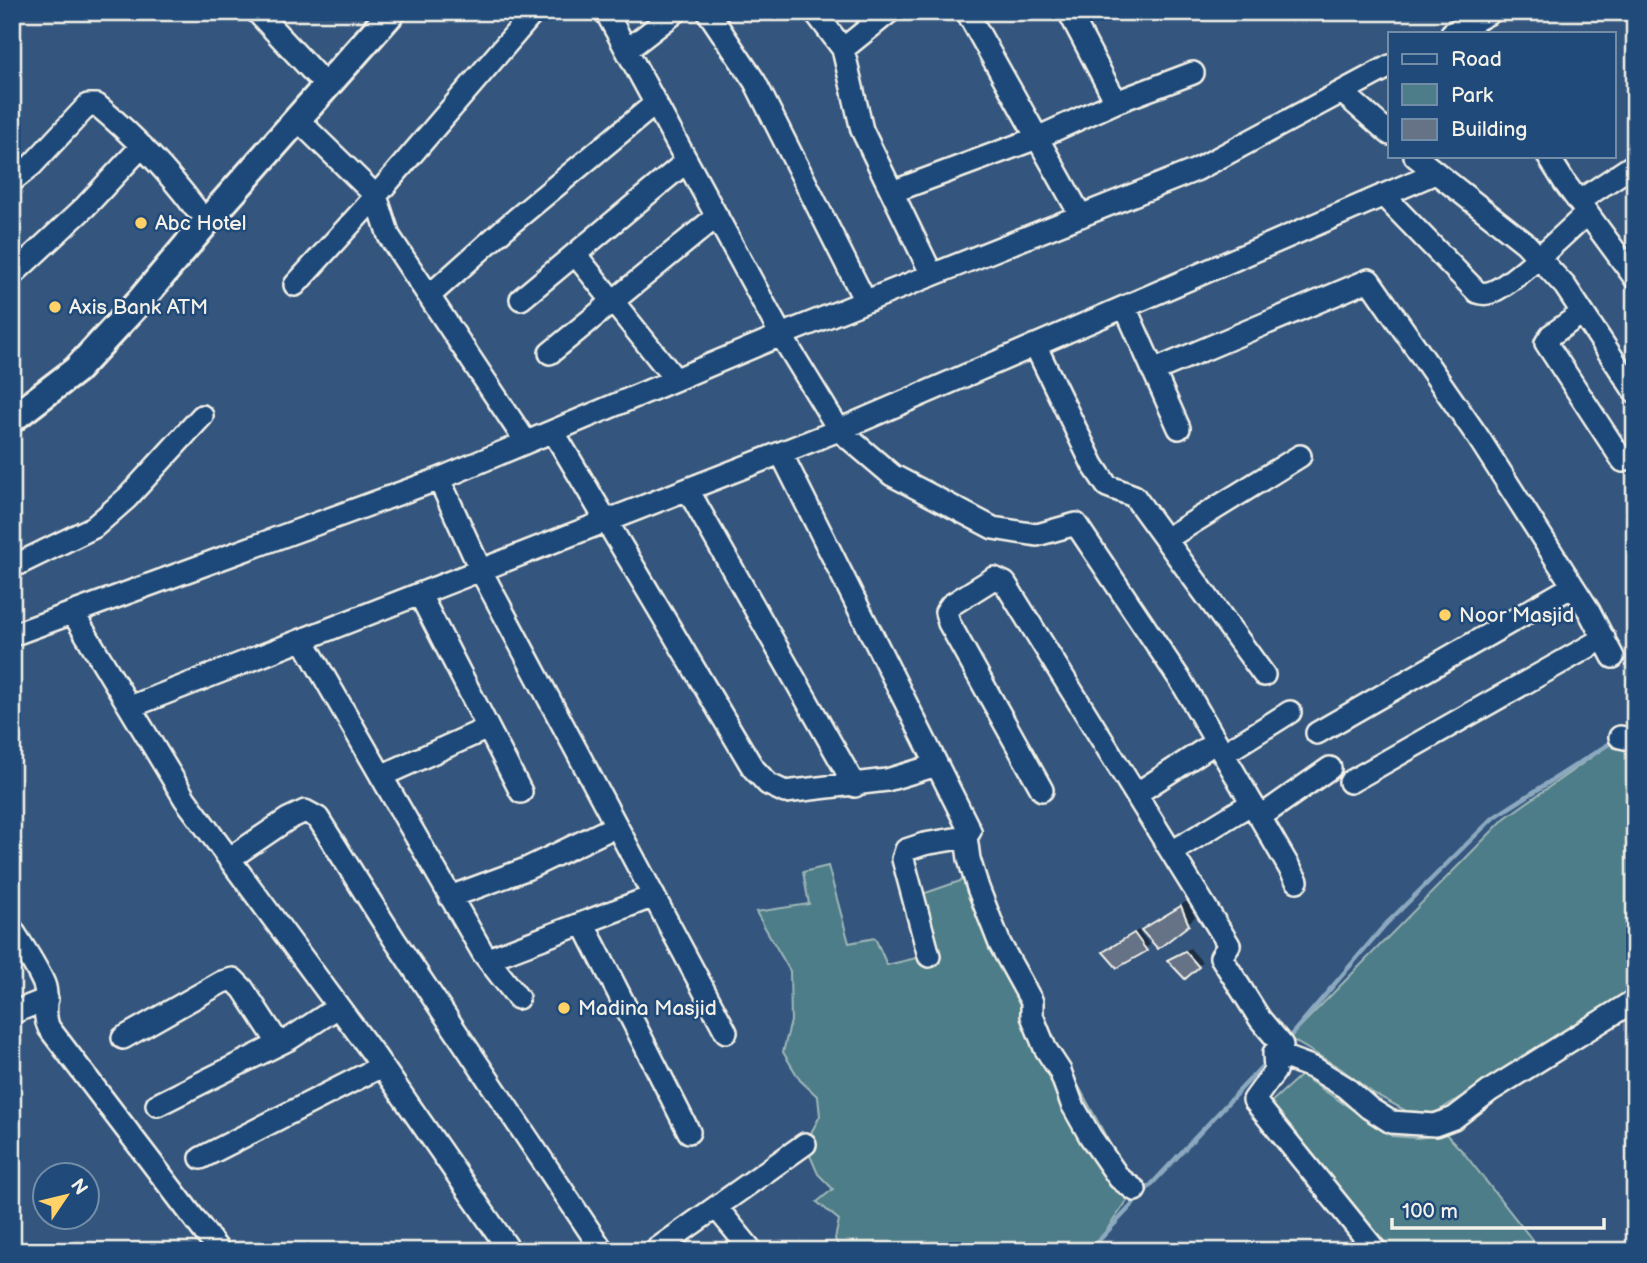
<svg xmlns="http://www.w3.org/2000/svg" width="1647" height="1263" font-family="'Balsamiq Sans',sans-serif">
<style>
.green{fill:#4d7d88;stroke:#a0b7b8;stroke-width:2}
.shadow{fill:#0007}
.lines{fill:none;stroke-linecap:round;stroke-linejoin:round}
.stream{stroke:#8ca9bf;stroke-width:4.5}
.building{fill:#667286;stroke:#f4f1e8;stroke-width:2}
.minor-casing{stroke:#f4f1e8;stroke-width:26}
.major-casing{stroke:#f4f1e8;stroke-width:32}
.minor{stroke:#1f4a7a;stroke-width:21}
.major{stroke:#1f4a7a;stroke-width:26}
.poi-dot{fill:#ffd166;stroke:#1f4a7a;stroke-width:2.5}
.labels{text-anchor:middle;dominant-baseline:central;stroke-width:5;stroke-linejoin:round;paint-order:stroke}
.poi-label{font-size:21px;fill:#f4f1e8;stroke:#1f4a7a;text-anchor:start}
</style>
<rect width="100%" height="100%" fill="#34567e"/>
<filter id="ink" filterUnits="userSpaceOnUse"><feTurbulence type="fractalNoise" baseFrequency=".0143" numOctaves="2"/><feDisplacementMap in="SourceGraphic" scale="14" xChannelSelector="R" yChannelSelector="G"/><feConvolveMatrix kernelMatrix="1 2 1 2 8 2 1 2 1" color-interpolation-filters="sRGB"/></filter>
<g filter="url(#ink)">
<path class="green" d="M1620,737l15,3v247l-200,126 -29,-2 -33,-18 -33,-25 -51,-30 216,-220z
M828,866l21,77 26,-5 12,27 42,-10 -15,-58 52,-18 169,311 -37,52 -14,9h-243l-6,-12 4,-19 -22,-18 16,-13 -15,-15 -13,-30 15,-28 -2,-19 -18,-17 -17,-28 8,-31 -1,-50 -34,-59 53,-8 -6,-32z
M1301,1075l91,61 26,2 28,-4 17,18 78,99h-149l-122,-148z"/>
<path class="shadow" d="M1187,901l8,16 -7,6 -45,7z
M1138,930l12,15 -33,20 -12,-13z
M1190,948l12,14 -17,15 -16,-17z"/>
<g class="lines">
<path class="stream" d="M1286,1041l98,-115 109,-108 122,-78
M1089,1251l179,-191"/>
</g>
<path class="building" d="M1181,906l8,19 -31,24 -17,-19z
M1134,933l13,18 -30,17 -14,-16z
M1185,951l14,16 -14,12 -18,-19z"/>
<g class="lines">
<g class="minor-casing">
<path id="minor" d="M257,12l58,62
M606,12l175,323 58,95 53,45 101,53 44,7 39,-11 105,157 116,200
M708,12l47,70 110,219
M815,12l28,37 19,81 70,145
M967,12l114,204
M1069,12l47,90
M1452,33l39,-21
M843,49l46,-37
M627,50l49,-38
M1342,92l48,42
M298,120l78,76 13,40 137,206
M1415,156l110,87 40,43 70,106
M1548,156l17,27 70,95
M12,181l20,-16 56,-60h9c37,31 69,64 98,103
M892,192l145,-54 79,-36 77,-29
M1383,195l94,97c3,1 7,2 11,1 19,-3 82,-64 99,-80
M1579,201l56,-37
M575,254l100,125
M12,275l73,-68 57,-61
M295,285l81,-89 158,-184
M429,296l74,-66 153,-127
M521,299l166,-138
M1125,307l54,121
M1582,313l-31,22 -5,8 77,118
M1035,345l58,120 14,21 27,10 130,179
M550,353l167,-137
M1153,371l216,-91 109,157 111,174 24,46
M553,431l200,337 15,16 17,8 102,-12 50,-15
M781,453l189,378 -4,6 -42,7 -18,6 -3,9 26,97
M439,479l42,92 245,461
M688,490l167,296
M1166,539l134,-83
M12,567l82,-40 33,-29 75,-82
M420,595l101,197
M73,613l112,186 190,257 135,195
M12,635l427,-156 342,-144 415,-165 194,-104
M303,640l180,313 35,45
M130,707l709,-277 596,-257
M1317,733l256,-147
M1620,737l15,3
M1223,754l67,-42
M381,776l107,-48
M1350,782l254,-144
M1042,790l-93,-167 -3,-11 5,-7 43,-27 11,5 224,362 -8,12 39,62 22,26
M1136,794l80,-52
M1260,817l70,-49
M966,837l3,22 9,29 22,56 32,58v14l13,32 15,23 12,33 18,32 29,42 16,12
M1172,852l80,-49
M229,859l59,-40 17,-8 13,7 76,121 209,312
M450,897l76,-28 90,-43
M583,923l106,209
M12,929c11,18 24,36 32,55 6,16 -3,27 5,44l170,223
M488,959l166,-63
M12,1013l35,-14
M123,1038l99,-56 11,-3 10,10 36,55
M157,1105l134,-67 47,-31
M201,1158l181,-92
M716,1207l36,44
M654,1251l151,-107
M1376,1251l-122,-151 21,-29 -1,-18 40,15 31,19 24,21 22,14 44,3 19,-7 37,-28 144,-90"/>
</g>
<g class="major-casing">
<path id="major" d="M12,419l64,-49 64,-69 69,-82 183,-207"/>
</g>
<use href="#minor" class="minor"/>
<use href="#major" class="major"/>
</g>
</g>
<g class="poi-dot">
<circle cx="141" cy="223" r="7"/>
<circle cx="55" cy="307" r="7"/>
<circle cx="1445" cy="615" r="7"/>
<circle cx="564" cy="1008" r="7"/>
</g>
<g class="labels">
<g class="poi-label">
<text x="155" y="223">Abc Hotel</text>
<text x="69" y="307">Axis Bank ATM</text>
<text x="1459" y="615">Noor Masjid</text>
<text x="578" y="1008">Madina Masjid</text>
</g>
</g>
<rect width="1647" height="1263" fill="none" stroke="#1f4a7a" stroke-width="42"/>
<rect x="21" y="21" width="1605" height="1221" fill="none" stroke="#f4f1e8" stroke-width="2.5" filter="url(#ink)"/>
<rect x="1388" y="32" width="228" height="126" fill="#1f4a7a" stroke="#748da6" stroke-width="2"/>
<rect x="1402" y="54" width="35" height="10" fill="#1f4a7a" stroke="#748da6" stroke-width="2"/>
<text x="1451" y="66" font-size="21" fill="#f4f1e8">Road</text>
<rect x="1402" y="84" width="35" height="21" fill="#4d7d88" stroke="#748da6" stroke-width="2"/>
<text x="1451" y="102" font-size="21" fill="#f4f1e8">Park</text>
<rect x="1402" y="119" width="35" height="21" fill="#667286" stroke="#748da6" stroke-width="2"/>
<text x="1451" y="136" font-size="21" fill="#f4f1e8">Building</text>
<g transform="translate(66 1196) rotate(55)"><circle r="33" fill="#1f4a7a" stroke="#748da6" stroke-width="2"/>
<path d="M0-5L12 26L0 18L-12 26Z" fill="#ffd166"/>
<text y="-10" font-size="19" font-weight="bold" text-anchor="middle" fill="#f4f1e8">N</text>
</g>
<path d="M1392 1218v10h212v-10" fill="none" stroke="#f4f1e8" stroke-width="3.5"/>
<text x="1402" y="1218" font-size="21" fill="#f4f1e8" stroke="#1f4a7a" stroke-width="5" paint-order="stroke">100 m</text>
</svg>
